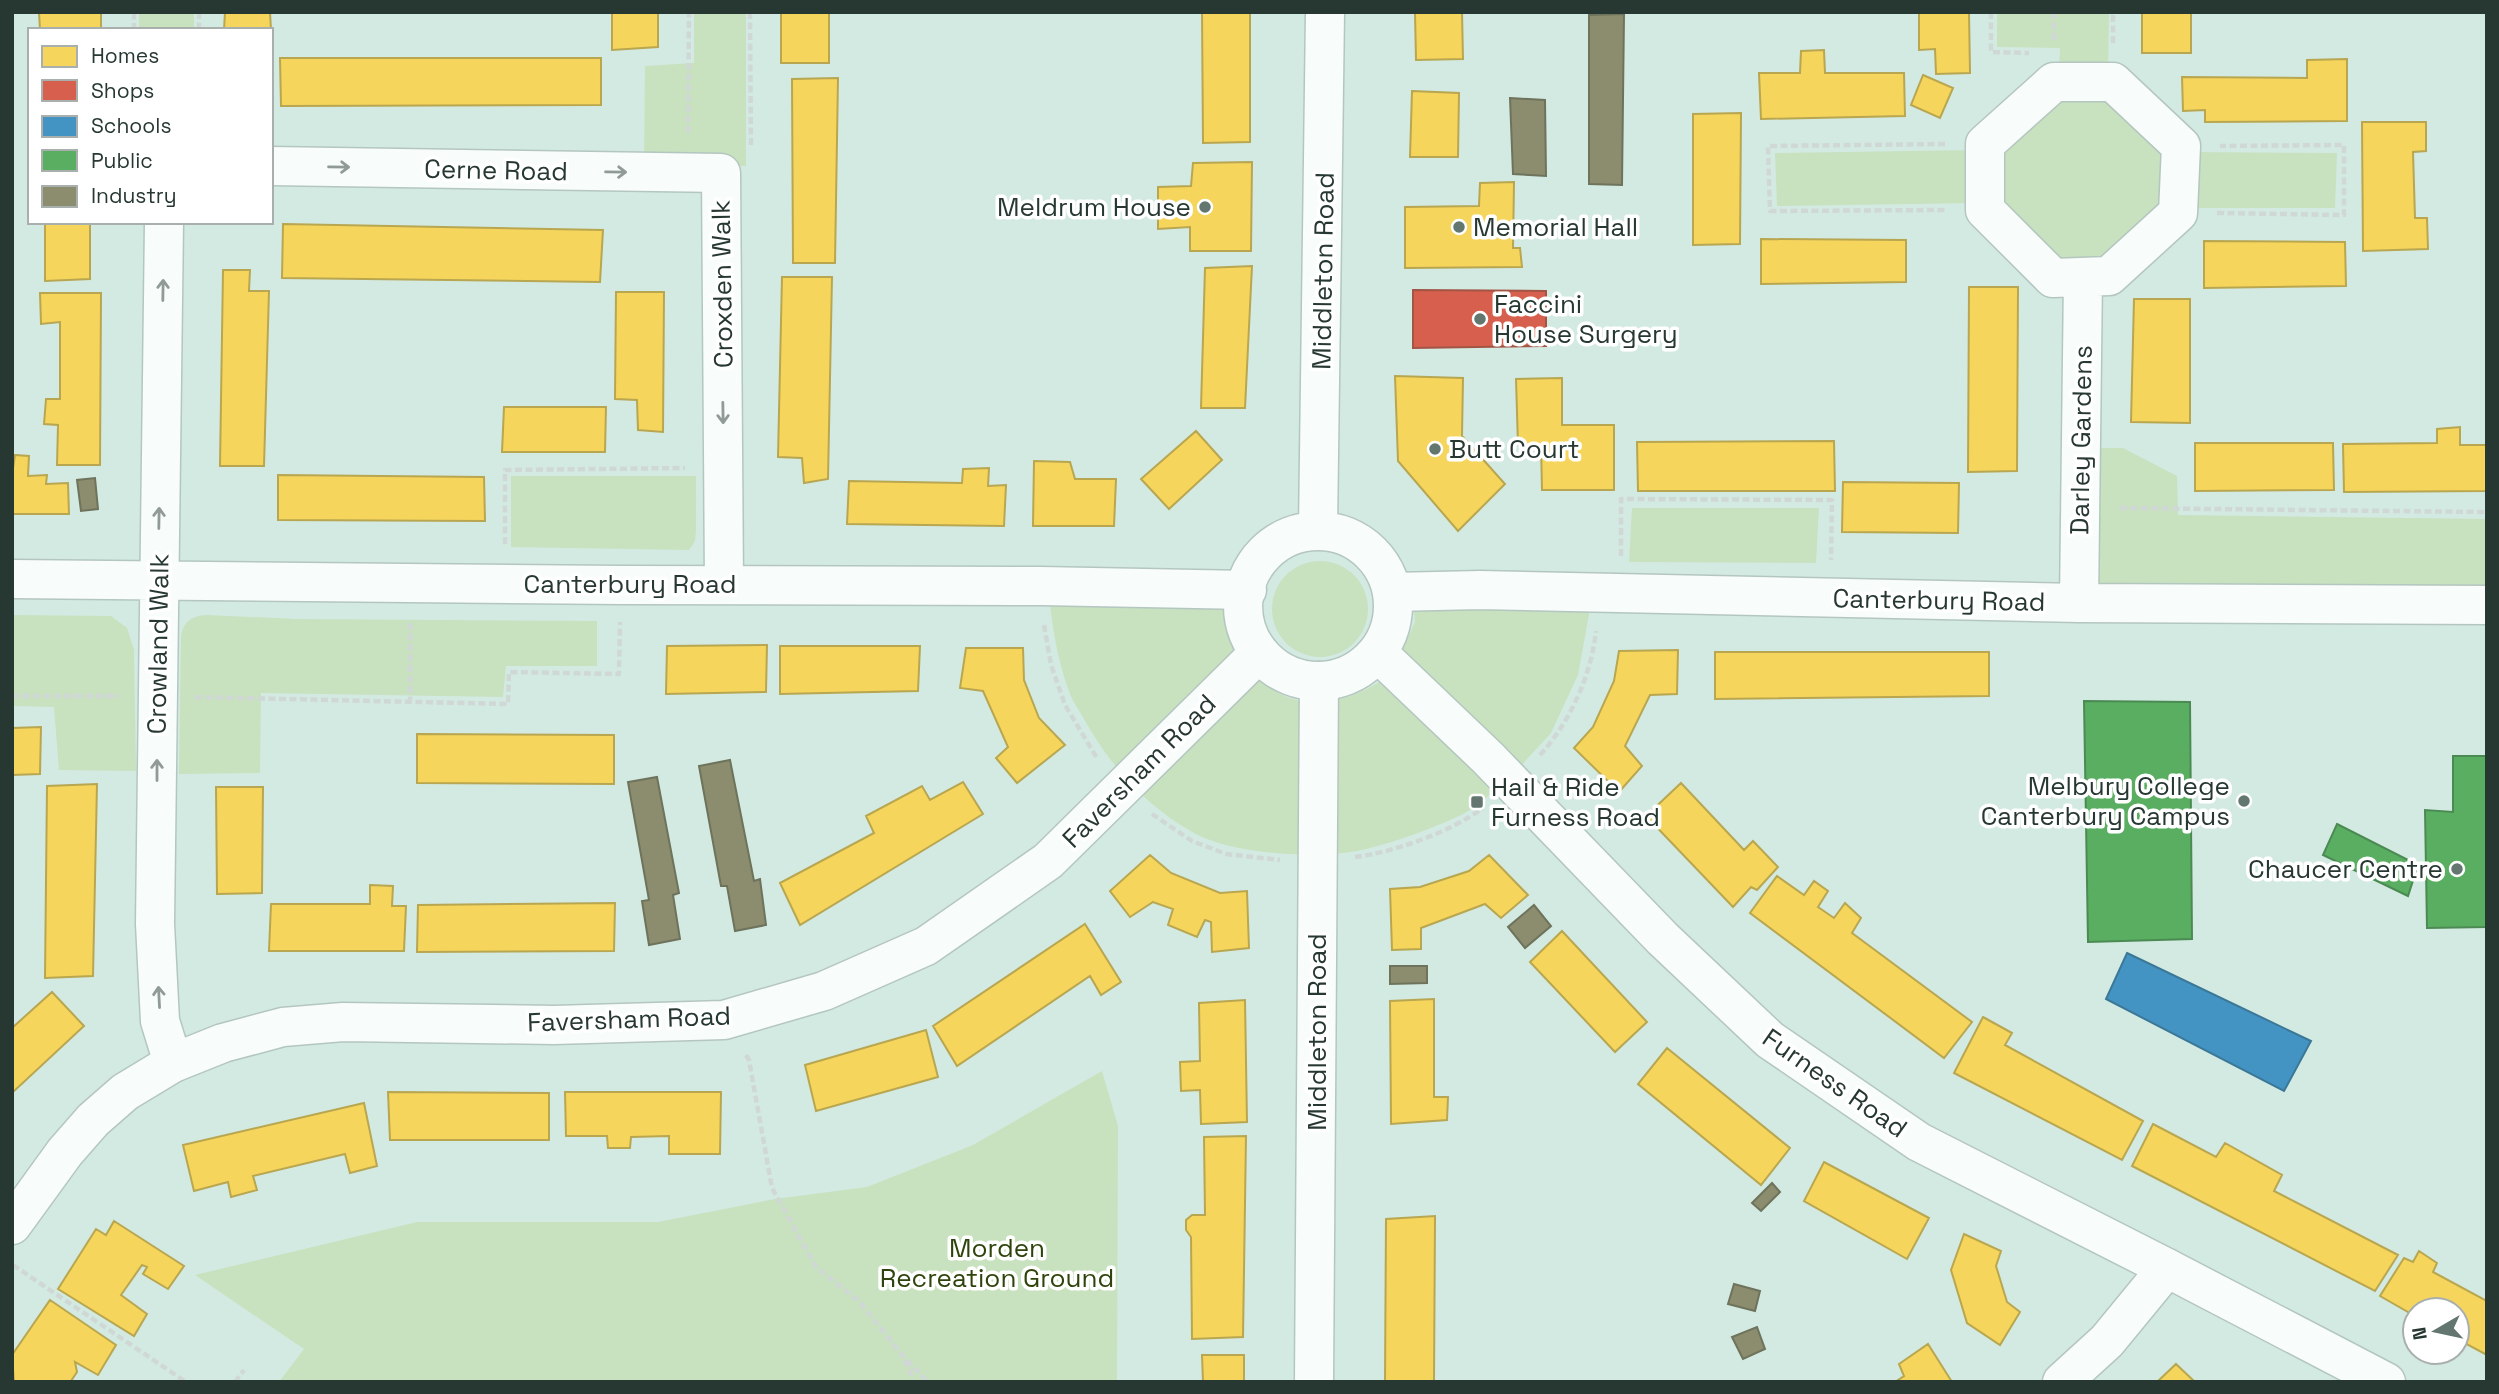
<svg xmlns="http://www.w3.org/2000/svg" width="2499" height="1394" font-family="'Space Grotesk',sans-serif">
<style>
.green{fill:#c8e1bf}
.homes{fill:#f6d55c;stroke:#b8a650;stroke-width:2}
.shops{fill:#d6604d;stroke:#a25445;stroke-width:2}
.schools{fill:#4393c3;stroke:#3b7898;stroke-width:2}
.public{fill:#5aae61;stroke:#4b8b53;stroke-width:2}
.industry{fill:#8c8c6e;stroke:#6e735c;stroke-width:2}
.lines{fill:none;stroke-linecap:round;stroke-linejoin:round}
.street-casing{stroke:#b4c6c0;stroke-width:41}
.secondary-casing{stroke:#b4c6c0;stroke-width:41}
.path{stroke:#d0d8d5;stroke-width:4.5;stroke-dasharray:7 3.5;stroke-linecap:butt}
.street{stroke:#f8fcfb;stroke-width:38}
.secondary{stroke:#f8fcfb;stroke-width:38}
.oneway{stroke:#909a97}
.poi-dot{fill:#637670;stroke:#fff;stroke-width:2.5}
.labels{text-anchor:middle;dominant-baseline:central;stroke-width:7;stroke-linejoin:round;paint-order:stroke}
.street-label{font-size:26px;fill:#273833;stroke:#fff}
.poi-label{font-size:26px;fill:#273833;stroke:#fff;text-anchor:start}
.park-label{font-size:26px;fill:#2e440c;stroke:#fff}
</style>
<rect width="100%" height="100%" fill="#d3eae2"/>
<path class="green" d="M139,12h55v18h-55z
M694,12h52v154l-102,-1 1,-99 49,-3z
M1997,12h112l-1,64 -49,-1 1,-27 -63,-1z
M2109,82l62,69v58l-64,61h-50l-63,-63 -2,-61 65,-57z
M1977,150v53l-200,3 -2,-53z
M2187,152l150,1 -2,55h-151z
M2087,448h36l54,28 1,39 309,4v73l-408,1z
M511,476h185v54l-1,11 -6,9 -178,-3z
M1632,508h187l-3,55 -187,-1z
M1272 609a48 48 0 1 1 96 0a48 48 0 1 1-96 0Z
M1049,592l181,2c0,19 1,48 11,64 4,6 10,12 15,17 36,40 87,31 128,4l117,108c-14,9 -28,23 -44,30 -26,12 -62,25 -91,32 -44,11 -132,6 -172,-16 -47,-26 -84,-67 -110,-114 -5,-9 -12,-18 -15,-28 -12,-32 -17,-65 -20,-99z
M1413,599l178,4 -13,72 -27,58 -35,38 -116,-116 15,-33z
M12,615l99,1 16,12 7,22 2,121 -77,-1 -5,-63 -42,-1z
M207,615l89,4 301,2v45h-91l-3,31 -242,-4 -1,80 -81,1 2,-138c3,-15 11,-20 26,-21z
M1102,1071l16,55 -1,256h-838l25,-33 -109,-74 222,-53h241l117,-23 92,-12 106,-42z"/>
<path class="homes" d="M39,12h62v18h-61z
M225,12h45l1,18h-47z
M612,12h46v35l-46,3z
M781,12h48v51h-48z
M1202,12h48v130l-47,1z
M1415,12h47l1,47 -47,1z
M1919,12h50l1,61 -34,1 -1,-25 -16,1z
M2142,12h49v41h-49z
M1824,50l1,23h79l1,43 -144,3 -2,-46h41l1,-22z
M280,58h321v47l-320,1z
M2347,59v62l-142,1v-12l-22,1 -1,-34 125,1v-18z
M1923,75l30,13 -13,30 -29,-13z
M838,78l-3,185h-42l-1,-184z
M1412,91l47,2 -1,64h-48z
M1741,113l-1,131 -47,1v-131z
M2362,122h64v29l-13,1 2,66h12l1,31 -65,2z
M1252,162l-1,89h-61v-24l-32,2v-42l33,-1 2,-23z
M1514,182l-1,66h7l2,19 -117,1v-61l74,-1 1,-23z
M45,222h45v57l-45,2z
M283,224l320,6 -3,52 -318,-4z
M1761,239l145,1v42l-145,2z
M2204,241l141,1 1,44 -142,2z
M1252,266l-7,142h-44l4,-140z
M223,270h27l-1,21h20l-5,175h-44z
M782,277h50l-4,202 -24,4 -2,-25 -24,-1z
M1969,287h49l-1,184 -49,1z
M616,292h48l-1,140 -25,-2 -1,-30 -22,-1z
M40,293h61l-1,172h-43l1,-40 -14,-1 2,-25h14v-77l-19,2z
M2134,299h56v124l-59,-1z
M1395,376l68,2 -1,58 43,48 -47,47 -60,-70z
M1562,378v47h52v65h-72l-1,-45h-23l-2,-66z
M504,407h102l-1,45h-103z
M2460,427v18h27v46l-143,1 -1,-48 94,-1v-14z
M1196,431l26,29 -53,49 -28,-30z
M1834,441l1,50h-197l-1,-49z
M2195,443h138l1,47 -139,1z
M15,455l14,1 -1,20 19,-1 -1,9 22,-1 1,31h-57v-39z
M1034,461l36,1 5,17h41l-2,47h-81z
M989,468l-1,18 18,-1 -2,41 -157,-2 2,-43 113,2 1,-14z
M278,475l206,2 1,44 -207,-1z
M1843,482l116,1 -1,50 -116,-1z
M767,645l-1,47 -100,2 1,-48z
M780,646h140l-2,45 -138,3z
M966,648h57l1,32 15,38 26,27 -48,38 -21,-25 12,-11 -25,-56 -23,-3z
M1678,650l-1,44 -27,1 -25,51 17,20 -23,26 -45,-44 19,-21 21,-46 5,-30z
M1715,652h274v44l-274,3z
M41,727l-1,47 -28,1v-47z
M417,734l197,1v49l-197,-1z
M963,782l20,32 -183,111 -20,-42 94,-50 -8,-17 56,-30 8,14z
M1681,783l63,67 9,-9 25,26 -21,23 -6,-3 -18,20 -87,-91z
M97,784l-4,192 -48,2 2,-192z
M216,787h47l-1,106 -45,1z
M1150,855l21,18 49,20 27,-2 2,57 -37,4 -1,-30 -6,-2 -8,17 -29,-12 5,-16 -20,-7 -23,15 -20,-26z
M1489,855l39,40 -27,23 -16,-14 -64,24v21l-29,1 -2,-61 30,-2 49,-16z
M1777,876l27,19 10,-14 14,10 -10,16 16,11 11,-15 16,15 -9,15 120,89 -28,36 -194,-145z
M370,885l23,1 -1,20h14l-2,45h-135l2,-47h99z
M615,903l-1,48 -197,1 1,-47z
M1085,924l36,58 -20,13 -11,-19 -133,90 -24,-40z
M1562,931l85,91 -32,30 -85,-90z
M52,992l32,34 -72,67v-65z
M1434,999v98h14l-1,23 -56,4 -1,-123z
M1245,1000l2,122 -46,2 -1,-34 -19,1 -1,-29 20,-1 -1,-58z
M1983,1017l29,16 -7,12 138,76 -21,39 -168,-87z
M926,1030l12,47 -122,34 -11,-46z
M1667,1048l123,100 -29,37 -123,-101z
M388,1092l161,1v47h-159z
M565,1092h156l-1,62h-51v-18l-38,1 -1,11h-22l-1,-12h-41z
M364,1103l13,63 -27,7 -5,-19 -92,22 4,14 -26,7 -3,-15 -34,9 -11,-46z
M2153,1124l63,33 9,-14 57,32 -8,16 124,64 -23,36 -243,-125z
M1246,1136l-3,201 -51,2 -1,-102 -5,-7v-10l6,-5h13l-1,-78z
M1824,1162l105,56 -22,41 -103,-58z
M1435,1216l-1,166h-49l1,-163z
M114,1221l70,45 -16,23 -25,-15 4,-7 -5,-2 -21,30 26,19 -13,22 -76,-47 38,-60 10,6z
M1964,1234l37,17 -5,15 11,36 13,10 -20,33 -33,-22 -16,-53z
M2419,1251l18,12 -4,9 54,29v54l-30,-16v-29h-42v6l-35,-20 24,-38 9,4z
M50,1300l66,45 -18,30 -23,-13 2,10 -6,9 -57,1 -2,-27z
M1928,1344l24,38h-57l9,-6 -5,-12z
M1202,1355h42v27h-41z
M2176,1364l19,18h-38z"/>
<path class="shops" d="M1413,290l133,1v55l-133,2z"/>
<path class="schools" d="M2127,953l184,88 -27,50 -178,-92z"/>
<path class="public" d="M2084,701l106,1 2,237 -104,3z
M2453,756h34v171l-60,1 -2,-118 28,2z
M2337,824l81,41 -10,31 -85,-41z"/>
<path class="industry" d="M1624,14l-2,171 -33,-1v-169z
M1510,98l35,2 1,76 -33,-2z
M95,478l3,31 -17,2 -4,-31z
M730,760l24,121 6,-2 6,46 -31,6 -8,-45h-6l-22,-120z
M657,777l22,116 -6,2 7,44 -31,6 -7,-44 7,-1 -21,-118z
M1534,905l17,21 -26,22 -17,-21z
M1390,966h37v17l-37,1z
M1772,1183l8,9 -19,19 -9,-8z
M1734,1284l26,7 -5,20 -27,-7z
M1757,1327l8,22 -22,10 -11,-22z"/>
<g class="lines">
<g class="street-casing">
<path id="street" d="M2054,82h59l68,64 -3,67 -69,63 -56,2 -68,-68v-66z
M271,166l450,7 3,412
M164,222l-9,702 5,97 13,42
M12,579l609,6 420,1 206,4
M1392,592l88,-2 599,13 408,2
M2079,603l4,-326
M1314,1382l5,-701
M2062,1382l45,-41 60,-73"/>
</g>
<g class="secondary-casing">
<path id="secondary" d="M1318,529l7,-517
M1243 606a75 75 0 1 1 150 0a75 75 0 1 1-150 0Z
M1379,654l109,104 175,181 107,101 149,102 248,126 219,114
M12,1225l53,-73 28,-32 32,-28 48,-29 50,-20 60,-16 60,-5 211,3 170,-5 100,-29 102,-45 122,-85 211,-208"/>
</g>
<path class="path" d="M199,12v18
M750,12l1,134
M1991,12v40l38,1
M2054,12v31
M134,30v-18
M2113,43v-31
M688,133l1,-121
M1945,144l-177,2 2,65 176,-1
M2217,213l127,2v-70l-124,1
M2120,508l367,4
M505,544v-74l180,-2
M1621,556v-57l211,1 -1,60
M410,623v79
M1044,625l7,40 14,40 32,53
M12,696h108
M195,697l313,7 1,-32 110,2 1,-52
M1540,755c30,-33 51,-79 56,-124
M1152,814l40,27 34,13 54,6
M1355,857c40,-5 95,-25 128,-49
M746,1055l3,5 23,128 44,79 43,34 44,55 25,26
M13,1265l173,117
M905,1360l9,22
M235,1382l9,-12"/>
<use href="#street" class="street"/>
<use href="#secondary" class="secondary"/>
</g>
<defs><path id="oneway-shaft" d="M-6 0H5M1.5-3L5.5 0L1.5 3" fill="none" stroke-width="1.6" stroke-linecap="round" stroke-linejoin="round" transform="scale(1.75)"/></defs>
<g class="oneway">
<use href="#oneway-shaft" transform="translate(339 167) rotate(1)"/>
<use href="#oneway-shaft" transform="translate(616 172) rotate(1)"/>
<use href="#oneway-shaft" transform="translate(163 290) rotate(-89)"/>
<use href="#oneway-shaft" transform="translate(723 413) rotate(89)"/>
<use href="#oneway-shaft" transform="translate(159 518) rotate(-89)"/>
<use href="#oneway-shaft" transform="translate(157 770) rotate(-90)"/>
<use href="#oneway-shaft" transform="translate(159 997) rotate(-93)"/>
</g>
<g class="poi-dot">
<circle cx="1205" cy="207" r="7"/>
<circle cx="1459" cy="227" r="7"/>
<circle cx="1480" cy="319" r="7"/>
<circle cx="1435" cy="449" r="7"/>
<circle cx="2244" cy="801" r="7"/>
<rect x="1470" y="795" width="14" height="14" rx="3.5"/>
<circle cx="2457" cy="869" r="7"/>
</g>
<g class="labels">
<g class="street-label">
<text transform="translate(496 170) rotate(1)">Cerne Road</text>
<text transform="translate(1323 271) rotate(-89)">Middleton Road</text>
<text transform="translate(722 284) rotate(-91)">Croxden Walk</text>
<text transform="translate(2081 440) rotate(-89)">Darley Gardens</text>
<text x="630" y="584">Canterbury Road</text>
<text transform="translate(1939 600) rotate(1)">Canterbury Road</text>
<text transform="translate(158 644) rotate(-89)">Crowland Walk</text>
<text transform="translate(1139 771) rotate(-45)">Faversham Road</text>
<text transform="translate(629 1019) rotate(-2)">Faversham Road</text>
<text transform="translate(1317 1032) rotate(-90)">Middleton Road</text>
<text transform="translate(1835 1083) rotate(35)">Furness Road</text>
</g>
<g class="poi-label">
<text x="1191" y="207" text-anchor="end">Meldrum House</text>
<text x="1473" y="227">Memorial Hall</text>
<text x="1494" y="304">Faccini<tspan x="1494" dy="30">House Surgery</tspan></text>
<text x="1449" y="449">Butt Court</text>
<text x="2230" y="786" text-anchor="end">Melbury College<tspan x="2230" dy="30">Canterbury Campus</tspan></text>
<text x="1491" y="787">Hail &amp; Ride<tspan x="1491" dy="30">Furness Road</tspan></text>
<text x="2443" y="869" text-anchor="end">Chaucer Centre</text>
</g>
<g class="park-label">
<text x="997" y="1248">Morden<tspan x="997" dy="30">Recreation Ground</tspan></text>
</g>
</g>
<rect width="2499" height="1394" fill="none" stroke="#273833" stroke-width="28"/>
<rect x="28" y="28" width="245" height="196" fill="#ffffff" stroke="#a9afad" stroke-width="2"/>
<rect x="42" y="46" width="35" height="21" fill="#f6d55c" stroke="#a9afad" stroke-width="2"/>
<text x="91" y="63" font-size="21" fill="#273833">Homes</text>
<rect x="42" y="80" width="35" height="21" fill="#d6604d" stroke="#a9afad" stroke-width="2"/>
<text x="91" y="98" font-size="21" fill="#273833">Shops</text>
<rect x="42" y="116" width="35" height="21" fill="#4393c3" stroke="#a9afad" stroke-width="2"/>
<text x="91" y="133" font-size="21" fill="#273833">Schools</text>
<rect x="42" y="150" width="35" height="21" fill="#5aae61" stroke="#a9afad" stroke-width="2"/>
<text x="91" y="168" font-size="21" fill="#273833">Public</text>
<rect x="42" y="186" width="35" height="21" fill="#8c8c6e" stroke="#a9afad" stroke-width="2"/>
<text x="91" y="203" font-size="21" fill="#273833">Industry</text>
<g transform="translate(2436 1331) rotate(261)"><circle r="33" fill="#ffffff" stroke="#a9afad" stroke-width="2"/>
<path d="M0-5L12 26L0 18L-12 26Z" fill="#637670"/>
<text y="-10" font-size="19" font-weight="bold" text-anchor="middle" fill="#273833">N</text>
</g>
</svg>
